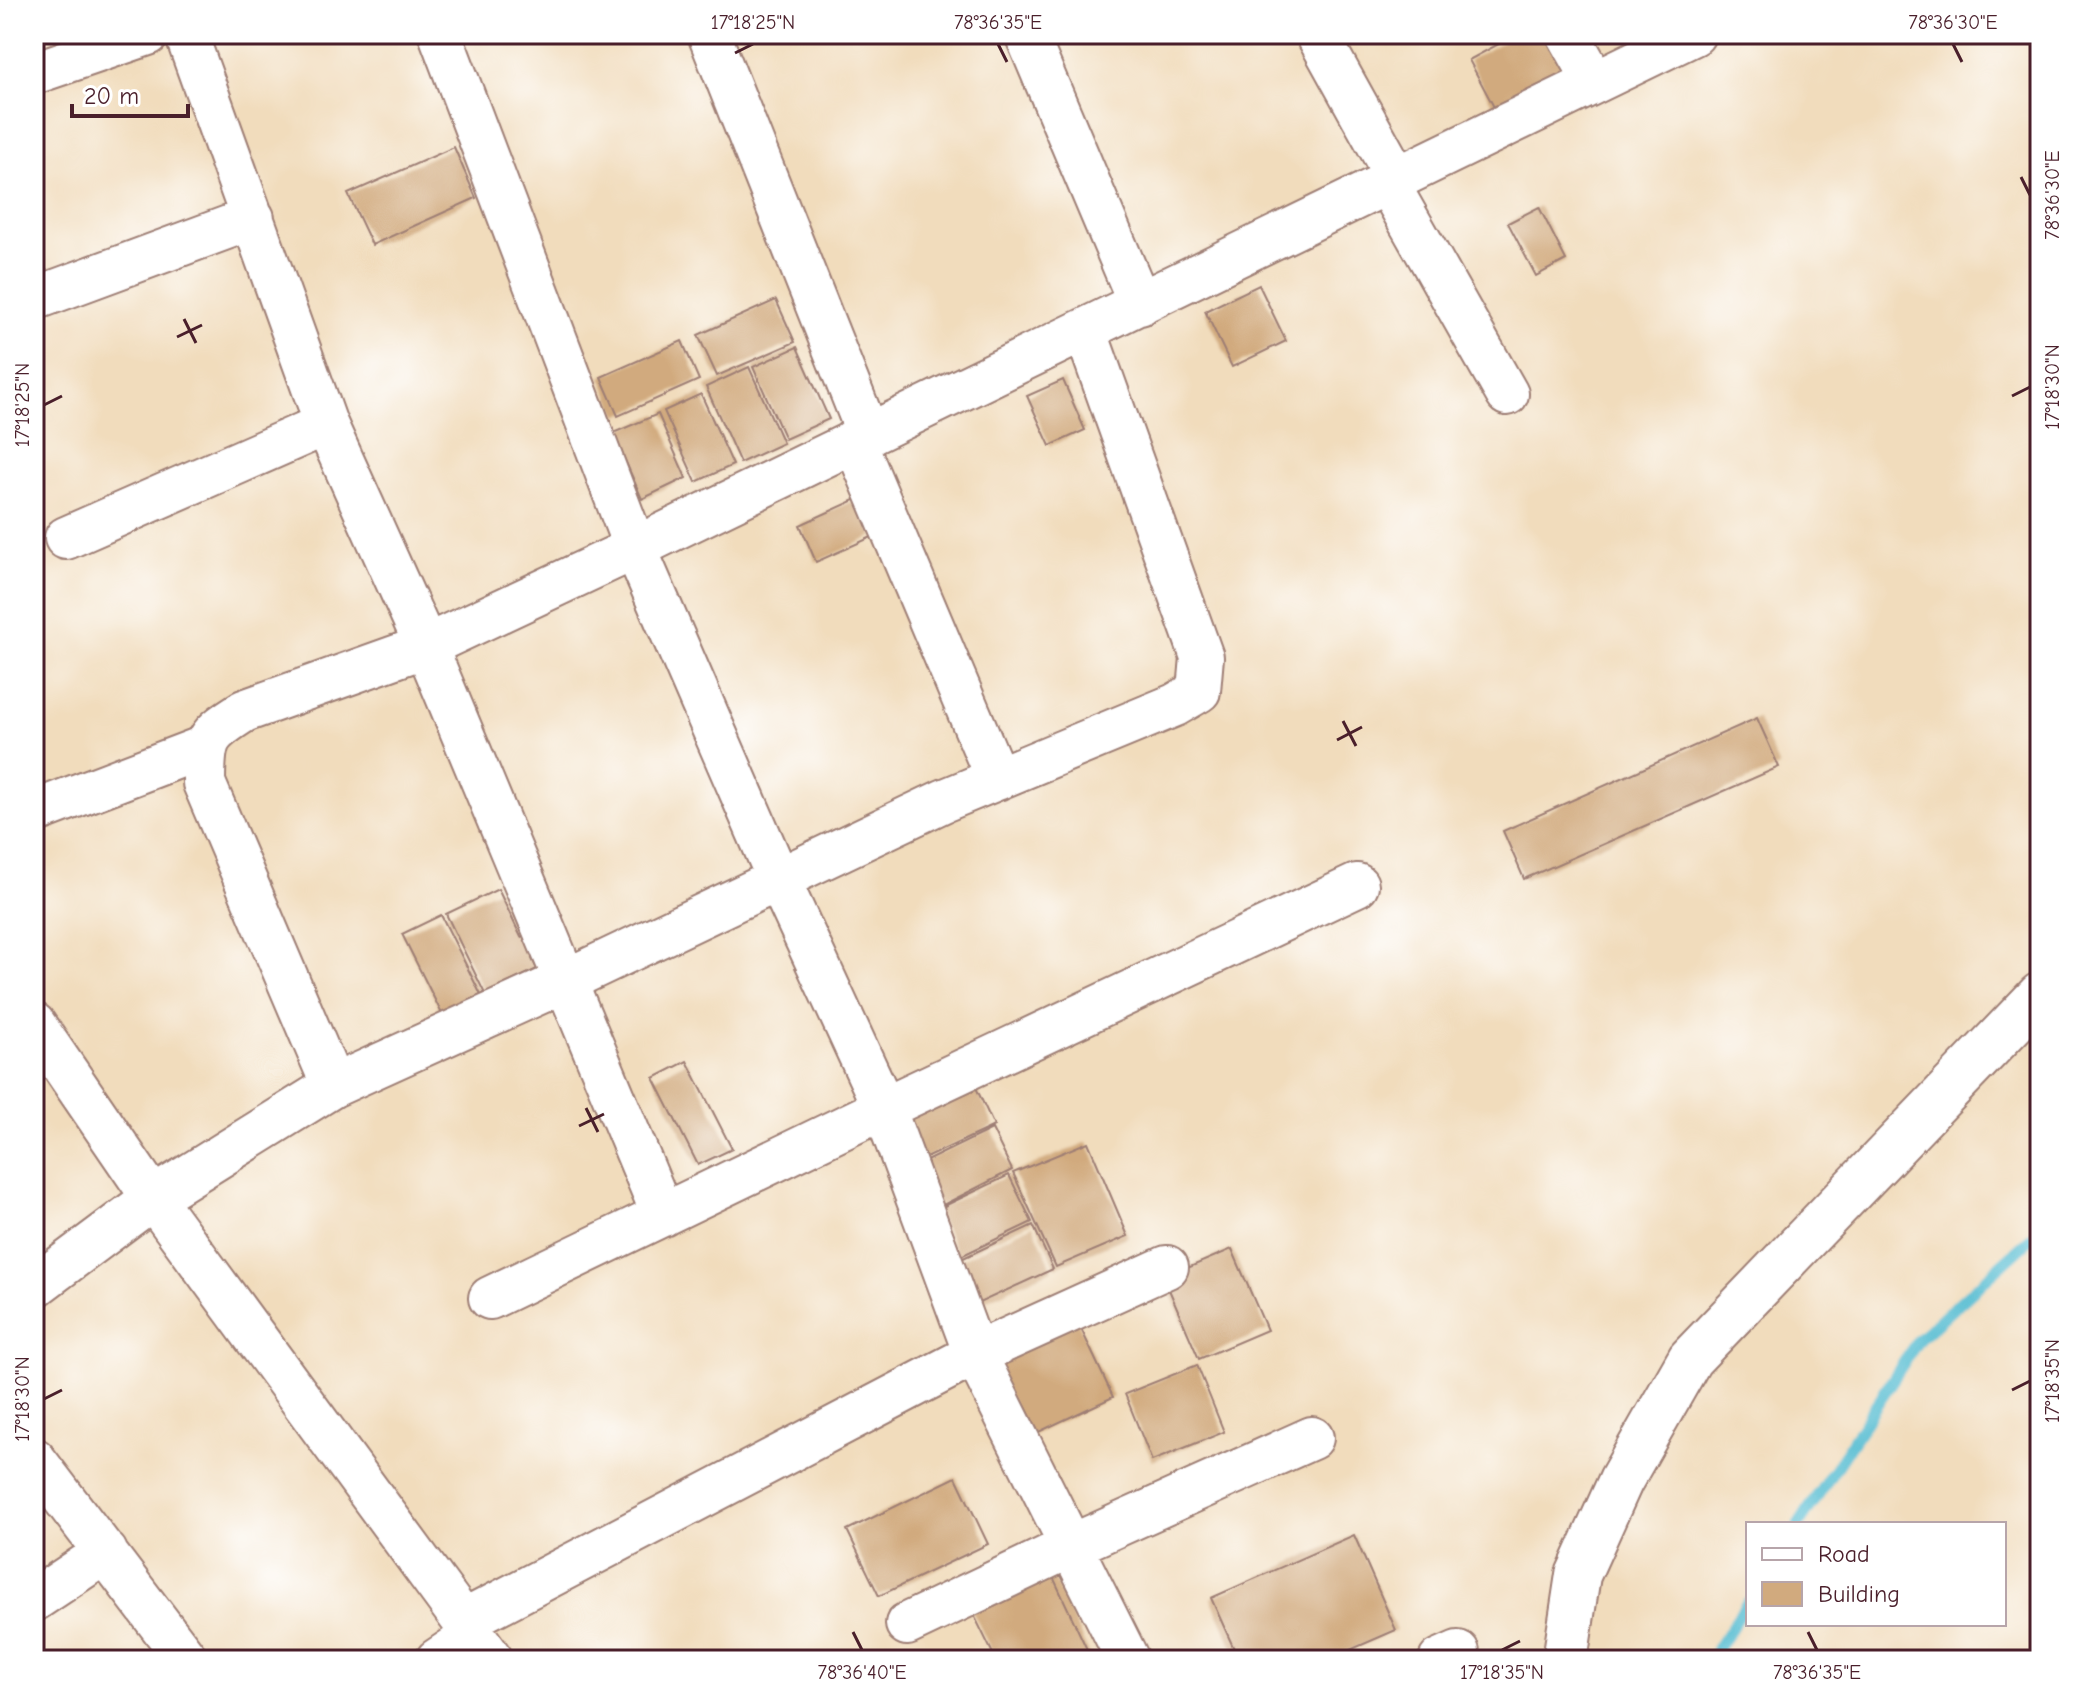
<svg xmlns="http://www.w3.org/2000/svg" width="2074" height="1694" font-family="'Comic Neue',sans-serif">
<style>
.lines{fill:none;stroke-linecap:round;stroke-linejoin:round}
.stream{stroke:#53bbd0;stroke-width:12}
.building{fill:#d1aa7e}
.street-casing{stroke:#9e7e74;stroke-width:46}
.secondary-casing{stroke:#9e7e74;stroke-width:48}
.street{stroke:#fff;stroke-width:42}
.secondary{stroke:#fff;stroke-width:44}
.ticks{fill:none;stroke:#4a1f2b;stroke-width:3}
.neatline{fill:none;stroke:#4a1f2b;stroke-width:3}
.ticks-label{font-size:20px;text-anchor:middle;fill:#4a1f2b}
</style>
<rect width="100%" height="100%" fill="#fff"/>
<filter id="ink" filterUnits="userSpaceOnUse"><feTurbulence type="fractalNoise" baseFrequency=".0125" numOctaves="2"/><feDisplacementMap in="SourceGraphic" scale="16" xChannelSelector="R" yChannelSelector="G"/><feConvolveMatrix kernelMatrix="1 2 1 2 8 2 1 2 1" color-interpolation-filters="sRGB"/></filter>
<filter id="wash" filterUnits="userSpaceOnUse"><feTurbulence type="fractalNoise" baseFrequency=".006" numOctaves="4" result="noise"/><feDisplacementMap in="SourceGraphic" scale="32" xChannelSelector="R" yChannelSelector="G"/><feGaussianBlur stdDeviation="1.8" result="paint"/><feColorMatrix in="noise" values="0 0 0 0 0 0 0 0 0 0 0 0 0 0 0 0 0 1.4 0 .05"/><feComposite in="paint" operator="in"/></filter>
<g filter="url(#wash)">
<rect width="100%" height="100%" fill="#f1dcbc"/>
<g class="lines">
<path class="stream" d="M1799,1524l120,-185 121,-109
M1710,1660l38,-58"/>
</g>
<g id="blocks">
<path class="building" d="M1517,34h43l17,33 -81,44 -27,-51z
M454,147l22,51 -104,47 -24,-51z
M1539,207l27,53 -30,16 -28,-53z
M1259,285l27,56 -54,26 -27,-56z
M776,300l19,42 -78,34 -19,-41z
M682,341l17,39 -81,36 -17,-39z
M797,347l32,72 -44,20 -32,-72z
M749,367l34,76 -43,20 -34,-76z
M1063,380l22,50 -35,16 -23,-50z
M701,394l32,71 -37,17 -32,-71z
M658,414l28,64 -44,21 -29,-66z
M857,499l17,37 -58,26 -16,-37z
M1757,718l22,49 -255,112 -21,-48z
M498,889l23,48 11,-6 11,22 -11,6 5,10 -52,25 -39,-80z
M441,915l40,80 -39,19 -40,-80z
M687,1061l45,88 -34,16 -44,-87z
M972,1079l22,47 -77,36 -22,-46z
M992,1129l20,41 -73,37 -21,-42z
M1088,1142l40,94 -72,31 -43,-94z
M1009,1175l23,47 -73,35 -23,-47z
M1033,1225l20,44 -74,34 -20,-43z
M1232,1249l35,81 -68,29 -35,-81z
M1076,1318l37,79 -85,40 -37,-80z
M1197,1365l27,67 -72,29 -27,-67z
M956,1477l32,67 -109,52 -32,-66z
M1354,1535l42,95 -69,30h-88l-28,-62z
M1047,1564l44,94 -95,2 -27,-55z"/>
</g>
</g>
<g filter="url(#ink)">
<use href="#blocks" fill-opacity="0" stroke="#9e7e74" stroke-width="2"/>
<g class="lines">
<g class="street-casing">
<path id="street" d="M186,34l140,390 100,222 237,569
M440,34l195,514 143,330 106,230 91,246 153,306
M709,34l159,400
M1026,34l114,270
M1317,34l81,146
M1568,34l27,48
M34,73l114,-39
M1388,184l119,210
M34,299l219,-81
M854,440l143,339
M66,538l260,-114
M34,812l170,-65
M34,1024l119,174 339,462
M333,1086l-129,-303c0,-45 2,-48 40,-72l182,-65 209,-98 1059,-514
M34,1287l119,-89 180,-112 232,-105 378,-180 232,-96 24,-14 3,-34 -117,-327
M490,1298l394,-190 473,-223
M34,1459l153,201
M34,1600l72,-48
M464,1621l511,-267 192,-87
M907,1624l164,-78 241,-108
M437,1660l37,-25
M1440,1660l18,-8"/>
</g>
<g class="secondary-casing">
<path id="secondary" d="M1565,1660l13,-85 43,-95 69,-121 350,-364"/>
</g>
<use href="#street" class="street"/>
<use href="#secondary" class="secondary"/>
</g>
</g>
<path class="ticks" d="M998,44l9,18M1953,44l9,18M735,53l18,-9M2021,177l9,18M184,319l12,24M177,337l25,-12M2012,396l18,-9M44,405l18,-9M1343,721l13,25M1337,740l25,-13M586,1108l12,24M579,1126l25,-12M2012,1390l18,-9M44,1399l18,-9M853,1632l9,18M1808,1632l9,18M1502,1650l18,-9"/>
<rect width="2074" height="1694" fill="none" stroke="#fff" stroke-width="88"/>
<rect x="1746" y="1522" width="260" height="104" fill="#ffffff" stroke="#b7a5aa" stroke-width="2"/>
<rect x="1762" y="1548" width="40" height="12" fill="#ffffff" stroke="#b7a5aa" stroke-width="2"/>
<text x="1818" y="1562" font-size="24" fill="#4a1f2b">Road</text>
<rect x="1762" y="1582" width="40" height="24" fill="#d1aa7e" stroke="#b7a5aa" stroke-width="2"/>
<text x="1818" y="1602" font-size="24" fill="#4a1f2b">Building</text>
<path d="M72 104v12h116v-12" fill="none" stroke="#4a1f2b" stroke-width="4"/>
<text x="84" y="104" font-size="24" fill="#4a1f2b" stroke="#ffffff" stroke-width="6" paint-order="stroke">20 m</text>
<rect x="44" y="44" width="1986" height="1606" class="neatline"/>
<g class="ticks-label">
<text x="753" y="29">17°18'25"N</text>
<text x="998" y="29">78°36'35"E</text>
<text x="1953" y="29">78°36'30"E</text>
<text transform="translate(2052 195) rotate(-90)" y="7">78°36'30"E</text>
<text transform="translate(2052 387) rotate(-90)" y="7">17°18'30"N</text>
<text transform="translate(22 405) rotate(-90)" y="7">17°18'25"N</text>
<text transform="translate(2052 1381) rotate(-90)" y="7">17°18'35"N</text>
<text transform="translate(22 1399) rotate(-90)" y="7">17°18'30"N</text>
<text x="862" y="1679">78°36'40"E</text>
<text x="1502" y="1679">17°18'35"N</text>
<text x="1817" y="1679">78°36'35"E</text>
</g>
</svg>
